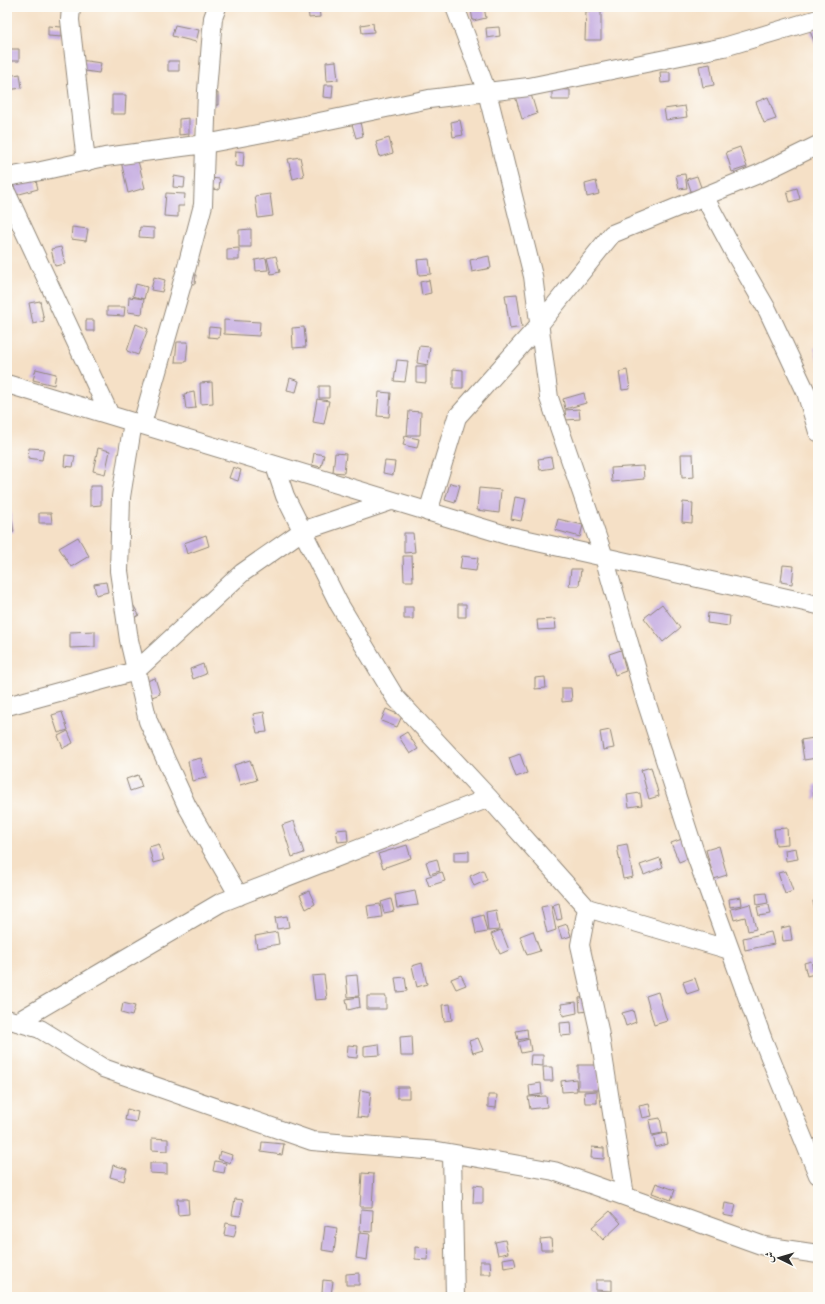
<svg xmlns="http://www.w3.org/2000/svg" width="825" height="1304" font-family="'Old Standard TT',Amiri,serif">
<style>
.building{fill:#c5ace1}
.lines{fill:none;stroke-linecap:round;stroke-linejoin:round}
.minor-casing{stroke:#908678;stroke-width:20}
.minor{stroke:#fff;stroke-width:18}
</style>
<rect width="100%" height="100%" fill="#fdfcf7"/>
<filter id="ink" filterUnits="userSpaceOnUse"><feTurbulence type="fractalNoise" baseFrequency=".025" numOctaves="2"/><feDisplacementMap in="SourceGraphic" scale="8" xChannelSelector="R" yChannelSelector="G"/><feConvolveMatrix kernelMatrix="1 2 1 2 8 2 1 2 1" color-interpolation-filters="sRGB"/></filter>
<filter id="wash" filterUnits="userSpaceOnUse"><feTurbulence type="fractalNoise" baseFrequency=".012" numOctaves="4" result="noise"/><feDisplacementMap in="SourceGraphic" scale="16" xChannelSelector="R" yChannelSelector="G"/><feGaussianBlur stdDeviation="0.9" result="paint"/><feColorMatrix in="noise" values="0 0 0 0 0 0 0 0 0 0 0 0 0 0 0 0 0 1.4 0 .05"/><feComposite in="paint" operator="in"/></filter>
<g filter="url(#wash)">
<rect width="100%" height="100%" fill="#f5e0c6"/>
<g id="blocks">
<path class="building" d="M308,7h11l1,10 -11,1z
M484,7l2,11 -13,3 -2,-11z
M586,11h15v29h-16z
M373,23l1,9 -12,1 -1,-8z
M175,25l24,5 -3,12 -24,-6z
M48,26l14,1v10l-14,-1z
M499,27l1,9 -13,2 -1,-10z
M818,28v15l-3,1 -5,-13z
M9,49h10v12h-9z
M80,60l21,3 -2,10 -21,-3z
M168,61h11v10h-11z
M336,61l2,19 -11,1 -1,-19z
M710,64l4,21 -11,2 -4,-21z
M660,72h10v10l-9,1z
M20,74l2,14 -15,2v-14z
M324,85h9l-1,13 -9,-1z
M552,89l18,1v10h-18z
M530,91l7,23 -15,5 -7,-23z
M208,93h10v12h-10z
M112,95h14l-1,19h-13z
M768,97l8,22 -12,4 -8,-21z
M685,106l2,11 -21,3 -2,-11z
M189,118v16l-10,1v-16z
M460,120l3,15 -10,2 -2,-15z
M360,122l3,14 -7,2 -4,-14z
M389,138l4,15 -13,4 -4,-15z
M740,147l7,20 -15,5 -6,-20z
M236,151l8,1 -1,15 -8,-1z
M137,157l8,31 -17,5 -7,-32z
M300,157l4,19 -11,3 -5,-20z
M685,174l2,14 -8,1 -3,-14z
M174,176l11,2 -1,10 -11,-1z
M697,176l5,14 -10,4 -5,-15z
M35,177l3,12 -22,6 -3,-12z
M209,178l11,1 -1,11 -12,-2z
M596,181l3,13 -12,3 -2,-13z
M797,188l3,11 -10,3 -3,-11z
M166,193l19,1 -1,12h-6v11l-14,-1z
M270,194l3,22 -15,2 -3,-22z
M72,227l16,2 -2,12 -15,-2z
M140,227l14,1v10l-15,-1z
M251,229v18h-12v-17z
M61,247l4,17 -10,2 -4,-17z
M239,248v12h-12v-11z
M276,256l4,16 -9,2 -4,-16z
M489,256l2,12 -19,4 -2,-12z
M266,258l2,12 -12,1 -1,-11z
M429,259l2,15 -12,1 -2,-15z
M185,273l11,2 -1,9 -12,-1z
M154,277l11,3 -3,12 -11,-2z
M429,280l2,13 -9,2 -2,-13z
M136,284l11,3 -3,12 -2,15 -14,-2 1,-15 15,2 -11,-3z
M517,294l5,33 -12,2 -5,-34z
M40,301l4,20 -11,3 -4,-21z
M107,307h18l-1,9 -17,-1z
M86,320h8v11h-8z
M224,320l36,2 -1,14 -35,-2z
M136,324l12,5 -10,26 -11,-4z
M209,327l11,1 -1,10 -11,-1z
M304,327l2,20 -13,1 -1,-20z
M177,342h11l-2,20h-11z
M419,346l11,1 -2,18 -11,-2z
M818,347v15l-4,-14z
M397,360l11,1 -3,21 -11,-1z
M416,366h10v17l-10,-1z
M36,369l20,5 -2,11 -21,-5z
M453,369l10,1v18h-10z
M627,370l3,19 -8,1 -3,-18z
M290,378l9,3 -3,11 -9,-2z
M212,382l1,21 -12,1 -1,-21z
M319,386h10v12h-10z
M194,392l2,16 -10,1 -2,-15z
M379,392l12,1 -2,24 -12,-1z
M584,393l2,10 -21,6 -2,-10z
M317,399l12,2 -5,23 -11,-2z
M579,409l1,10 -14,1 -1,-10z
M409,411l12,1 -1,23h-13z
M405,436l14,3 -2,9 -14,-3z
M29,448l15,1 -2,11 -14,-2z
M98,448l12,3 -5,23 -12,-3z
M314,453l10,2 -3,12 -9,-2z
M335,453l11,1 -2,19 -11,-1z
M681,454h12l1,23 -12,1z
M65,455l10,1 -2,11 -9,-1z
M551,457l2,11 -13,2 -2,-11z
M385,461l10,1 -2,13 -10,-2z
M643,466l1,13 -32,3 -1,-14z
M233,467l8,3 -3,11 -9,-3z
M450,483l10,2 -5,18 -10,-3z
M90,486h11v19l-11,1z
M479,488l22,2 -2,23 -22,-3z
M515,497l11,2 -5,22 -10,-2z
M683,502l10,1 -1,20 -10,-1z
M10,509l4,23 -7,1v-23z
M39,513h12l1,10h-13z
M558,519l25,6 -3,12 -25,-7z
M404,533h9l2,19 -11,1z
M206,535l3,11 -22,8 -3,-11z
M78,537l11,19 -18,11 -12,-19z
M403,556h9l1,25h-9z
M462,556l16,2 -2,13 -16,-2z
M783,565l11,1 -2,18 -11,-2z
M571,569h10l-2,17h-10z
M106,582l2,10 -12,3 -2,-11z
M131,601l8,14 -8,5z
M458,604h8v13h-8z
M662,604l18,24 -17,14 -19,-24z
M404,607h9v12h-9z
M708,613l22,3 -1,10 -22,-3z
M555,619l1,10 -18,1 -1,-10z
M95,631v16l-25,1v-16z
M621,650l5,21 -11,4 -6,-21z
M203,664l3,10 -13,5 -3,-10z
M545,677l1,11 -11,1v-11z
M155,678l5,16 -8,3 -5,-16z
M562,688h9l1,13 -10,1z
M386,709l16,7 -5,11 -16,-6z
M62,712l6,18 -10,3 -6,-18z
M264,712l3,20 -10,1 -4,-19z
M610,730l4,18 -11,2 -3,-18z
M68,731l5,12 -10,5 -5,-12z
M407,732l11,17 -8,5 -11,-17z
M814,738l3,20 -13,2 -3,-20z
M520,754l7,19 -11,4 -7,-19z
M201,758l5,20 -14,3 -4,-20z
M250,760l7,20 -17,5 -6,-20z
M651,767l8,29 -10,3 -8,-29z
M138,775l4,12 -12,4 -4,-12z
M818,785v13l-4,1 -1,-13z
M640,793l2,12 -13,2 -2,-12z
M294,821l10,32 -12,4 -10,-32z
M787,828l1,16 -12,1 -2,-16z
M347,829l1,12 -10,1 -2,-12z
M682,839l7,19 -10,4 -8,-19z
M159,844l5,16 -11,3 -4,-16z
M627,844l6,33 -10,2 -6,-33z
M407,845l4,13 -28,10 -5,-14z
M719,846l8,29 -13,4 -8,-29z
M796,848l2,11 -12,2 -1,-11z
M469,851v10h-15v-9z
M660,858l3,9 -19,8 -4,-10z
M437,859l3,12 -10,3 -4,-12z
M483,870l4,10 -13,6 -4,-10z
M786,871l7,20 -8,3 -7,-21z
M442,872l3,9 -16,5 -3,-9z
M309,891l6,13 -9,5 -6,-14z
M415,891l3,14 -21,3 -2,-13z
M766,893l2,10 -11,2 -1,-11z
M741,897l1,8 -12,2 -1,-8z
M391,899l3,12 -10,2 -3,-11z
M818,900v21h-1l-4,-20z
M559,903l3,16 -5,1 -4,-15z
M380,904l2,13 -13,2 -2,-13z
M750,904l6,25 -8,2 -3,-14 -11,3 -3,-11z
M551,905l5,25 -9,3 -6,-26z
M769,905l2,9 -12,2 -2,-9z
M496,910l3,20 -11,1 -2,-19z
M483,915l4,17 -11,2 -3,-16z
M287,916l2,11 -12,2 -2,-11z
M567,924l4,12 -9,3 -4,-12z
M790,926l2,14 -9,1 -2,-13z
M501,930l8,20 -9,4 -9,-20z
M533,931l7,20 -13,4 -7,-19z
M277,932l2,12 -22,4 -2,-12z
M771,932l3,12 -29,6 -2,-12z
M811,961l3,13 -7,2 -3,-13z
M422,963l5,21 -10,3 -5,-21z
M324,975l3,24 -12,1 -3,-24z
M357,975l2,21 -11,1 -2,-21z
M461,975l5,10 -10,4 -5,-10z
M405,977l2,14 -10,1 -2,-14z
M695,978l4,12 -12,4 -4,-12z
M658,992l9,29 -13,4 -8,-29z
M367,996h19v13h-19z
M359,997l1,10 -12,3 -2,-11z
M587,997l1,14 -8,1 -1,-14z
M576,1002l1,11 -14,3 -2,-12z
M123,1003l12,3 -3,10 -11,-3z
M450,1004l2,16 -8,1 -2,-16z
M633,1010l3,12 -10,4 -4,-13z
M571,1022l1,13 -11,1 -1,-13z
M527,1029l1,9 -10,2 -2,-9z
M412,1036l1,20h-12l-1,-19z
M478,1038l5,12 -10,3 -4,-12z
M529,1039l2,12 -10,2 -3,-11z
M379,1044l1,11 -16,1v-10z
M348,1045l10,1 -1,12 -10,-1z
M531,1055h12v11l-13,-1z
M578,1065h21v25h-21z
M543,1067h9l1,14h-9z
M576,1079l1,12 -15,1 -1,-11z
M541,1083l1,11 -12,2 -1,-11z
M397,1087h12v11h-12z
M360,1090l11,2 -3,26 -11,-1z
M597,1091v12h-12l-1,-11z
M488,1095h9l-1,13 -8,-1z
M546,1096l1,11 -17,2 -2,-12z
M649,1104l3,12 -10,2 -3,-12z
M127,1109l11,3 -2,10 -11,-2z
M660,1118l3,15 -11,2 -3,-15z
M666,1133l2,11 -12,3 -3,-11z
M152,1138l16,1v12l-16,-1z
M262,1142l22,2 -2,11 -21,-3z
M592,1147l12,1v11l-13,-1z
M220,1151l12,4 -2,8 -12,-4z
M215,1161l11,2 -2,10 -11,-2z
M150,1163h17v11l-17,-1z
M113,1165l14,4 -3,12 -14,-4z
M362,1173l12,1 -2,33h-12z
M656,1183l19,7 -4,10 -19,-7z
M474,1185l9,1v17h-10z
M177,1199h11l1,15 -11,1z
M235,1199l8,1 -3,16 -8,-1z
M725,1203l11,2 -3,12 -10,-2z
M361,1209l12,1 -1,22 -12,-1z
M610,1211l11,12 -18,17 -11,-13z
M226,1223l11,2 -3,12 -10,-2z
M325,1226l12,2 -3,24 -12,-2z
M359,1233l11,1 -3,26 -11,-2z
M551,1238l1,12h-11l-1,-11z
M505,1240l3,13 -10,2 -3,-13z
M415,1247l13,1 -1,12 -12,-1z
M514,1257l2,9 -12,2 -1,-9z
M480,1261h10l1,13h-11z
M359,1273v12h-13v-11z
M323,1280l10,1 -2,14 -9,-2z
M596,1280h16v11l-16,-1z"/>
</g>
</g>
<g filter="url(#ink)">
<use href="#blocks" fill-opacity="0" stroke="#908678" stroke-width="1"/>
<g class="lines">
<g class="minor-casing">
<path id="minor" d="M71,7l-1,13 16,142
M455,7l32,85 46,184 16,122 55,159 41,141 52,161 66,181 55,135
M7,177l34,-6 64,-14 100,-13 100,-19 124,-26 100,-12 195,-40 94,-28
M7,194l103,221
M704,196l30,56 34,59 38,81 12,40
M7,384l499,151 312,70
M133,422l-12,75 -2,74 10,69 19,81 39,85 52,90
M142,424l44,-154 17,-65 4,-114 6,-73 4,-11
M275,466l10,30 54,108 56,93 94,101 98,110 143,42
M428,512l29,-95 82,-92 73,-91 149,-61 57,-28
M7,706l129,-35 106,-98 60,-42 89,-30
M587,908l-7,37 19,85 26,166
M7,1019l33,10 63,39 209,73 126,10 116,20 210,75 54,8
M17,1022l203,-119 269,-105
M452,1154l3,143"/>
</g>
<use href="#minor" class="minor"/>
</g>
</g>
<rect width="825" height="1304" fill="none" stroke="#fdfcf7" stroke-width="24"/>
<g transform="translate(779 1258) rotate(275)" stroke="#fdfcf7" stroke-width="3" paint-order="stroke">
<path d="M0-3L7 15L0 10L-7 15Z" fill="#2b2b2b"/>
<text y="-6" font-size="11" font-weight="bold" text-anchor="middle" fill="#2b2b2b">ش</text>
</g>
</svg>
